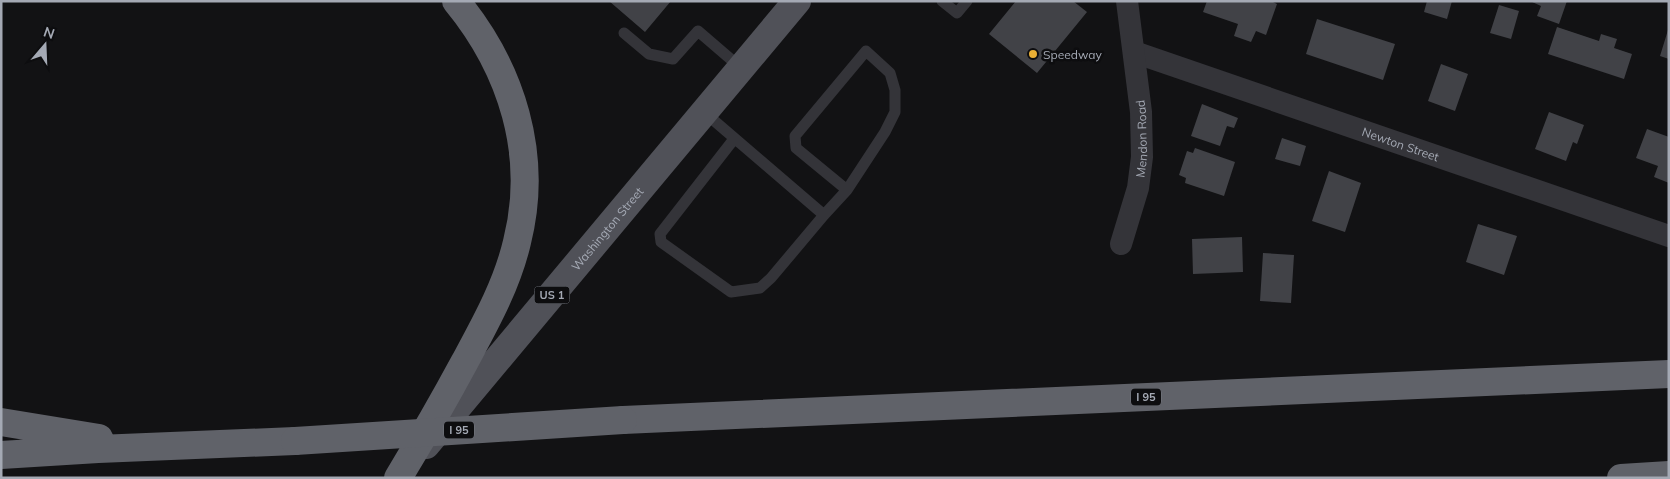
<svg xmlns="http://www.w3.org/2000/svg" width="1670" height="479" font-family="Mulish,sans-serif">
<style>
.building{fill:#414247}
.lines{fill:none;stroke-linecap:round;stroke-linejoin:round}
.service{stroke:#343439;stroke-width:11}
.minor{stroke:#343439;stroke-width:22}
.primary{stroke:#505158;stroke-width:28}
.motorway{stroke:#606269;stroke-width:28}
.motorway-bridge{stroke:#606269;stroke-width:28}
.poi-dot{fill:#e9af35;stroke:#0d0d0f;stroke-width:2}
.labels{text-anchor:middle;dominant-baseline:central;stroke-width:5;stroke-linejoin:round;paint-order:stroke}
.shield{fill:#0d0d0f;stroke:#777a82;stroke-width:1}
.shield-label{font-size:11px;font-weight:bold;fill:#a4a9b4}
.poi-label{font-size:12px;fill:#a4a9b4;stroke:#0d0d0f;text-anchor:start}
.street-label{font-size:12px;fill:#a4a9b4;stroke:#0d0d0f}
</style>
<rect width="100%" height="100%" fill="#121214"/>
<path class="building" d="M609,1h62l-26,31z
M1016,1h57l14,11 -50,61 -48,-39z
M1207,1h64l6,3 -11,31 -10,-4 -5,11 -17,-6 4,-12 -35,-12z
M1427,1h25l-5,18 -23,-7z
M1530,1h37l-8,23 -22,-8 4,-10z
M1499,5l20,6 -8,28 -21,-6z
M1317,19l78,25 -12,36 -77,-26z
M1557,27l42,14 2,-7 16,5 -3,9 18,6 -8,25 -76,-25z
M1668,30h1v29l-9,-3z
M1441,64l27,10 -13,37 -27,-10z
M1202,104l36,14 -4,10 -7,-2 -7,20 -29,-10z
M1549,112l35,13 -7,19 -4,-2 -7,19 -31,-12z
M1647,129l22,8v46l-15,-6 4,-11 -22,-8z
M1282,138l24,8 -6,20 -25,-7z
M1195,148l40,14 -11,34 -39,-13 1,-5 -7,-3 8,-24 6,2z
M1329,171l32,12 -16,49 -33,-11z
M1478,224l39,12 -13,39 -38,-13z
M1242,237l1,35 -50,2 -1,-35z
M1263,253l31,2 -3,48 -31,-2z"/>
<g class="lines">
<path class="service" d="M942,1l15,12 10,-12
M624,33l25,21 24,5 25,-28 43,37
M704,112l120,103 23,-25 -51,-42 -1,-12 71,-85 24,22 5,17v22l-10,20 -38,58
M734,139l-74,95 1,8 70,50 29,-4 11,-10 53,-63"/>
<g class="minor">
<path id="s1" d="M1134,52l535,184"/>
<path id="s2" d="M1121,244l17,-56 4,-31 -1,-45 -14,-111"/>
</g>
<path class="primary" id="s3" d="M426,445l371,-444"/>
<path class="motorway" d="M623,420l1046,-46
M1,422l98,16
M1,455l97,-6 197,-8
M398,478c23,-38 45,-76 66,-115 21,-39 43,-78 53,-121 22,-87 -5,-173 -61,-241
M1621,478l48,-3"/>
<path class="motorway-bridge" d="M295,441l328,-21"/>
</g>
<circle class="poi-dot" cx="1033" cy="54" r="5"/>
<g class="labels">
<g class="shield">
<rect x="534.5" y="286.5" width="35" height="17" rx="4"/>
<rect x="1131" y="388.5" width="30" height="17" rx="4"/>
<rect x="444" y="421.5" width="30" height="17" rx="4"/>
</g>
<g class="shield-label">
<text x="552" y="295">US 1</text>
<text x="1146" y="397">I 95</text>
<text x="459" y="430">I 95</text>
</g>
<g class="poi-label">
<text x="1043" y="54">Speedway</text>
</g>
<g class="street-label">
<text stroke="none"><textPath href="#s2" startOffset="108">Mendon Road</textPath></text>
<text stroke="none"><textPath href="#s1" startOffset="282">Newton Street</textPath></text>
<text stroke="none"><textPath href="#s3" startOffset="282">Washington Street</textPath></text>
</g>
</g>
<rect width="1670" height="479" fill="none" stroke="#a4a9b4" stroke-width="5"/>
<g transform="translate(45 45) rotate(19)" stroke="#0d0d0f" stroke-width="4" paint-order="stroke">
<path d="M0-4L9 19L0 12L-9 19Z" fill="#a4a9b4"/>
<text y="-8" font-size="14" font-weight="bold" text-anchor="middle" fill="#a4a9b4">N</text>
</g>
</svg>
